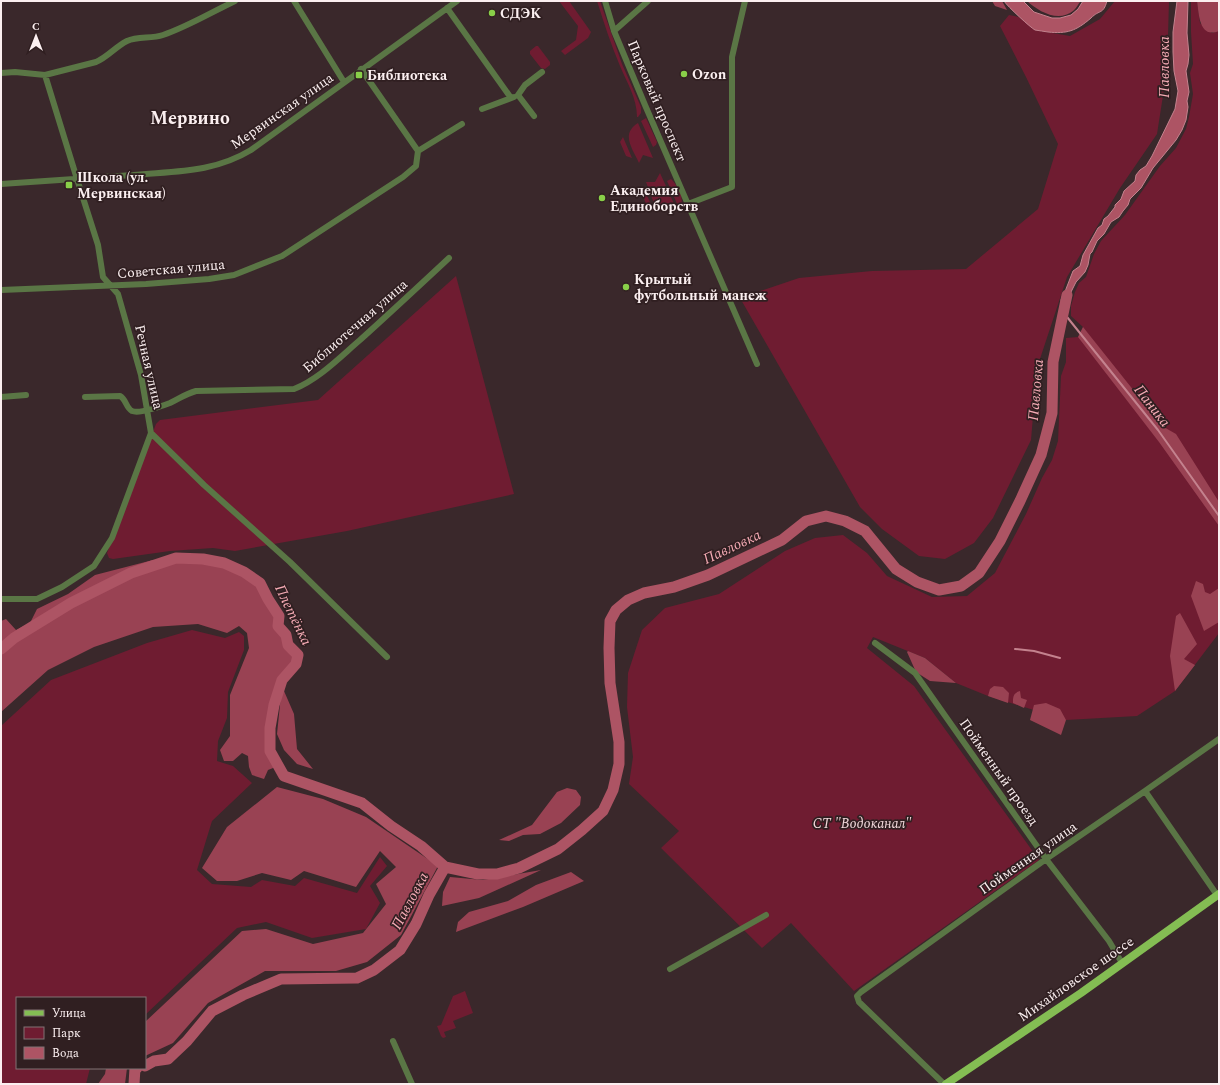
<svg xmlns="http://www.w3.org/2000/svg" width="1220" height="1085" font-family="Spectral,serif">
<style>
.green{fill:#6f1c31}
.forest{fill:#994253}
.water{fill:#ad5464;stroke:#c4828e}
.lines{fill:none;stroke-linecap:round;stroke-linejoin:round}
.stream{stroke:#c4828e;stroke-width:2}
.river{stroke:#ad5464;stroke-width:11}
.minor{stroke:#5a7645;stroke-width:6}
.major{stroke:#84bd53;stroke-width:8}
.poi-dot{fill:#89cf49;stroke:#301f21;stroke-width:1.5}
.labels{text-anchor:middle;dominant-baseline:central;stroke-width:3.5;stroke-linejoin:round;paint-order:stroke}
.poi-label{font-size:14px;font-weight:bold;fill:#fbeff0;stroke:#301f21;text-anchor:start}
.street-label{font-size:14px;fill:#fbeff0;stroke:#301f21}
.park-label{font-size:14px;font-style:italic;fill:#f3d9dc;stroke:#301f21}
.water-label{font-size:15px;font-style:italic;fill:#f5abb5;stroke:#301f21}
.district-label{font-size:18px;font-weight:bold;fill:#fbeff0;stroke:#301f21}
</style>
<rect width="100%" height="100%" fill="#3a282b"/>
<path class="green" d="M559,1h10l22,31 -3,6 -23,17 -4,-4 15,-11 2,-14z
M597,1h3l22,63 19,43v6l-3,4h-1c0,-19 -10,-34 -17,-51 -9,-21 -16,-43 -23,-65z
M1115,1h54l-2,69 -10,64 -37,54 -53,89 -30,91 -6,72 -38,78 -19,25 -29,16 -26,-3 -37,-27 -22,-22 -120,-209 59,-20 73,-7 94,-2 72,-60 20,-65 -32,-67 -26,-51 9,-11 10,2 16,13 35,6 30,-17z
M1191,1h6l3,22 12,10 7,-2v602l-44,58 -38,25 -71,4 -78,-24 -32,-13 -31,-25 -52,-21 -6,11 47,38 125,174 -185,131 -63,-68 -29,25 -101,-100 18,-17 -50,-47 4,-27 -6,-50 1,-34 14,-43 23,-22 54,-14 66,-43 30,-13 28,-3 24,18 20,23 45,21 35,-1 28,-23 31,-59 16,-36 10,-18 6,-19 3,-65 5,-14v-24l12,-1 5,-10 -12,-11v-10l4,-14 4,-9 7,-6 8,-23 7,-13 24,-26 35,-49 16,-18 10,-19 3,-12 4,-23 -3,-21 3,-9 -2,-32z
M536,46h2l12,16v3l-5,4 -4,-1 -11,-14v-3z
M646,118l11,24 -1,3 -3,2 -12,-26z
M638,123l15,35 -10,-3 -4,8c-6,-14 -19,-29 -1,-40z
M623,137l9,21 -6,-2 -6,-14z
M660,173l16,35c-21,10 -24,-11 -30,-26h9z
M671,179c6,6 13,17 10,26l-3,1 -11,-25z
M644,189l10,22 -6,-2 -6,-15z
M456,276l58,218 -167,37 -112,20 -22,-3 -43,3 -57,8 -4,-1 -2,-5 49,-129 4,-4 158,-20z
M192,630l33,8 14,-6 5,4v14l-16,42 -1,26 -9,23 -1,20 16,5 19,17 -40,38 -15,49 15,14 39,3 11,-7 33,6 9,-8 53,15 23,-36 7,9 -17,20 10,17 -14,26 -54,9 -46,-16 -29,6 -92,87v-17h-128v70h73l-4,16h-85v-358l50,-46 96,-37z
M465,991l8,22 -20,8 3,7 -12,4 2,5 -3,1 -2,-2 -4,-10 4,-1 12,-29z"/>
<path class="forest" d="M992,1h10l5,9 -12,-4z
M1027,1h54c-3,3 -5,8 -8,10 -15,12 -35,0 -46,-10z
M1197,1h22v30c-20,8 -20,-17 -22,-30z
M1083,327l79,99 14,8 43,68v24l-60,-84 -81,-105z
M176,558l27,1 21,4 20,9 16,11 8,16 11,17 -1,10 8,9 2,10 10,10 -2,9 -14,16 -8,26 -4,22v23l8,15 -10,4 -4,9 -12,-4 -3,-8 -1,-11 -6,-3 -9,8h-9l-4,-11 10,-14v-41l19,-47 -2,-15 -8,-7 -12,7 -29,-9 -45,3 -59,20 -46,23 -47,42v-91l5,-2 10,11 14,-7 7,-14 31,-15 27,-19 58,-15 10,2z
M1196,581l7,3 2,8 5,2 9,-6v34l-15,9 -13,-35z
M1180,613l17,31 -13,15 11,6 -20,26 -5,-35 6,-40z
M908,651l17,7 31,25 -26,-2 -14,-9 -9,-20z
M994,686l9,1 6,6 -1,10 -20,-7 2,-7z
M284,691l10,23 3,35 16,20 -16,-5 -13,-14 -7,-16 4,-39z
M1020,691l1,7 6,2 -3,8 -11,-5c0,-6 0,-10 7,-12z
M1046,703l14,6 6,11 -5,15 -31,-15 4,-15z
M277,787l46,12 43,18 72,49 -37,69 -34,27 -31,9h-71l-57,32 -35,40 -28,13v-34l97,-91 24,-2 47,15 50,-11 23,-29 -10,-20 20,-17 -16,-16 -24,36 -52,-16 -13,9 -29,-7 -25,8h-20l-15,-13 25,-41z
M567,788l9,2 5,7 -1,8 -19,18 -21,11 -17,1 -14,6 -10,-1 33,-15 25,-33z
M541,870l-62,28 -37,8 1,-14 7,-15 33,3z
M571,872l13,9 -61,26 -67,25 2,-10 11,-10 39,-11 28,-16z
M106,1068h21l-2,16h-27l7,-10z"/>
<path class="water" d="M1004,1h19l11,11 18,6h8l11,-3 7,-6 5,-8h24c-4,14 -7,8 -16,17 -15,13 -24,16 -43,14 -4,-1 -9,-1 -13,-2 -4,-2 -28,-24 -31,-29z
M1177,1h11l-1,32 2,22 -1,9 -2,7 3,21 -2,9 1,6 -2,13 -4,10 -6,10 -23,28 -12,20 -11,11 -2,6 -5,6 -4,6 -8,5 -7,12 -7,7 -5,11 -2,2 -2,11 -3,7 -9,10 -5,10 -4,22 -5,-6 1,-2 -2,-6 4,-7 1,-4 7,-18 7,-5 3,-11 15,-27 4,-3 2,-6 4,-3 7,-9v-2l6,-6 3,-8 11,-10 1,-6 4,-5 6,-4 6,-10 23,-47 3,-18 -4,-20 -1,-19v-20z"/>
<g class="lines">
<path class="stream" d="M1063,312l95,118 61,86
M1015,649l19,2 26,7"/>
<path class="river" d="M1,649l13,-11 57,-35 60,-30 45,-15 27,1 21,4 20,9 16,11 8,16 11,17 -1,10 8,9 2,10 10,10 -2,9 -14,16 -8,25 -4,23v23l14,25 78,27 29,23 30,20 24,21 33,7h19l22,-6 39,-19 24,-19 21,-19 10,-21 6,-26v-22l-9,-59 -1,-35 1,-27 6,-11 12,-10 16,-7 30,-6 34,-12 74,-35 24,-19 20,-5 19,5 20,10 31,38 21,13 22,8 22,-4 18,-13 21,-32 20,-40 21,-46 11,-42 1,-51 14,-67
M145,1066l9,-5 14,-2 19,-18 25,-30 31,-16 38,-16 76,-1 17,-8 26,-20 16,-26 13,-29 16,-28
M134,1084l1,-16h2"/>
<path class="minor" d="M294,1l50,81
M605,1l9,30 31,74 112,259
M447,8l64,90
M614,31l34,-30
M1,73l14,-1 30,3 51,-13c12,-5 19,-15 31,-21 11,-5 24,-2 36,-6 24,-8 49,-23 72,-34
M482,109l32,-12
M534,116l-16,-21 7,-10 17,-13
M418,151l44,-27
M1,184c44,-3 88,-6 132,-9 42,-4 80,-2 118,-25l206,-149
M688,204l44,-17v-130l13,-56
M1,290l145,-6 63,-5 25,-4 48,-19 121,-79 13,-11 2,-15 -57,-82
M1,397l25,-2
M85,397l35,-1c6,3 6,12 12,15 8,3 30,-5 38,-8 9,-4 15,-9 26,-12l98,-2c25,-10 46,-32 66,-49 30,-27 60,-55 89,-82
M151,433l53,52 86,77 97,95
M1,599h36l25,-12 32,-21 18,-28 39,-105 -10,-58 -23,-81 -15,-17 -5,-32 -21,-66 -32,-104
M875,643l40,30 131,186 63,82 13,22
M1145,791l72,104
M670,969l96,-54
M393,1041l19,43
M944,1084l-85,-82 -2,-6 4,-4 185,-133 99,-68 74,-52"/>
<path class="major" d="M946,1084l135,-91 138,-99"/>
</g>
<g class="poi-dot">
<circle cx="492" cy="13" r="4"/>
<circle cx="684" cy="74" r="4"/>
<rect x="355" y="71" width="8" height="8" rx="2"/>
<rect x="65" y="181" width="8" height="8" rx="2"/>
<circle cx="602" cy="198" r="4"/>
<circle cx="626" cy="287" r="4"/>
</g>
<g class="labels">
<g class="poi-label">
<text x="500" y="13">СДЭК</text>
<text x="692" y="74">Ozon</text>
<text x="367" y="75">Библиотека</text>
<text x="77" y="177">Школа (ул.<tspan x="77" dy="16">Мервинская)</tspan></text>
<text x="610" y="190">Академия<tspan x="610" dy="16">Единоборств</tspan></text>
<text x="634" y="279">Крытый<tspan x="634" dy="16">футбольный манеж</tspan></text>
</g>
<g class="street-label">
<text transform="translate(657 101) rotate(67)">Парковый проспект</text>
<text transform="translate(282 111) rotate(-35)">Мервинская улица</text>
<text transform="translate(171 269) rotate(-5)">Советская улица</text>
<text transform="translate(355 326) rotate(-41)">Библиотечная улица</text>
<text transform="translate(149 367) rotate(77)">Речная улица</text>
<text transform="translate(999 772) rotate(55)">Пойменный проезд</text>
<text transform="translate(1028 858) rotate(-35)">Пойменная улица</text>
<text transform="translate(1076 979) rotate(-35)">Михайловское шоссе</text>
</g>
<g class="park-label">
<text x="862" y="823">СТ "Водоканал"</text>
</g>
<g class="water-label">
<text transform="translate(1164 67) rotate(-90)">Павловка</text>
<text transform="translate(1036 390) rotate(-85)">Павловка</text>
<text transform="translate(1152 406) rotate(52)">Паника</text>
<text transform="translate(732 547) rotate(-25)">Павловка</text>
<text transform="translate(293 615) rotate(64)">Плетёнка</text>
<text transform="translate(410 901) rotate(-62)">Павловка</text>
</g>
<g class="district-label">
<text x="190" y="118">Мервино</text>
</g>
</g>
<rect width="1220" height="1085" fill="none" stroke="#fbeff0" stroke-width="4"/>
<rect x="16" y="997" width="130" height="72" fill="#301f21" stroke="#817274"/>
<rect x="24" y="1010" width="20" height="6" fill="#84bd53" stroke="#817274"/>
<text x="52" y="1017" font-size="12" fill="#fbeff0">Улица</text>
<rect x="24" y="1027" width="20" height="12" fill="#6f1c31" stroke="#817274"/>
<text x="52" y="1037" font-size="12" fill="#fbeff0">Парк</text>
<rect x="24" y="1047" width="20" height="12" fill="#ad5464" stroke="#817274"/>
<text x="52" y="1057" font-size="12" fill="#fbeff0">Вода</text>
<g transform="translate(36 36)" stroke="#301f21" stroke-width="3" paint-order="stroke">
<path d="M0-3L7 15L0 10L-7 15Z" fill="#fbeff0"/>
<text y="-6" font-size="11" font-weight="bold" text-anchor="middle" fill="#fbeff0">С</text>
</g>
</svg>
